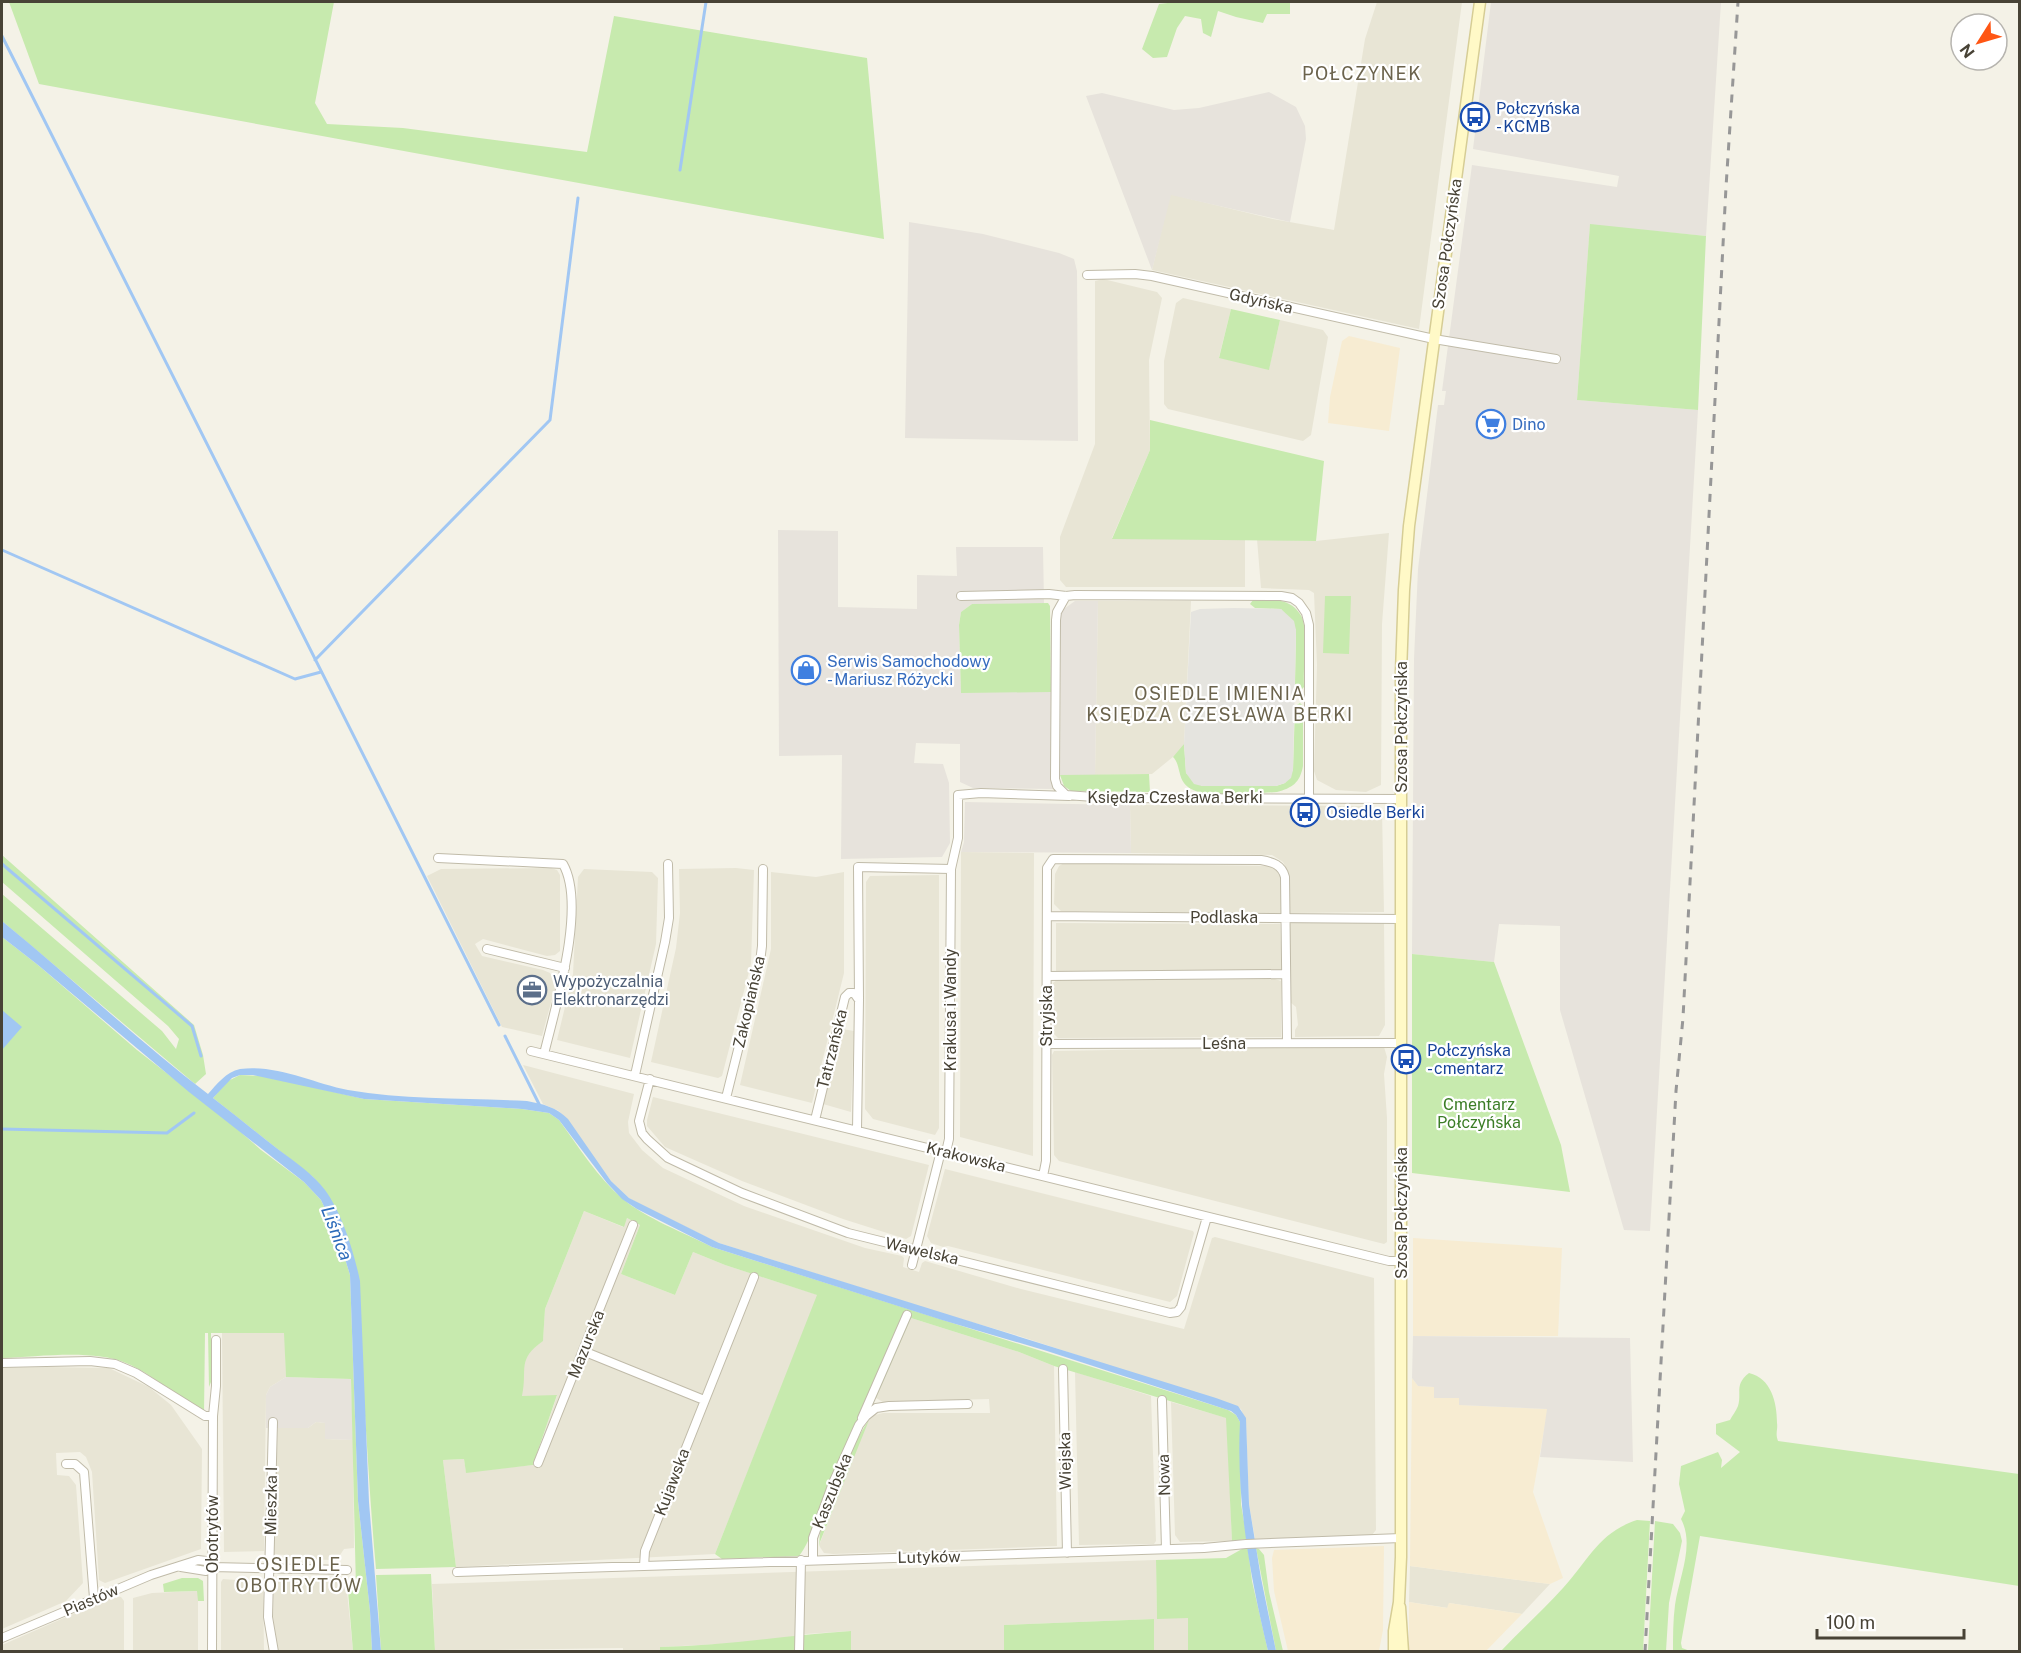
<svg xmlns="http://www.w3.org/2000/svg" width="2021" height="1653" font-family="'Public Sans',sans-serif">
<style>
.residential{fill:#e8e5d5}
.commercial{fill:#f7ecd2}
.industrial{fill:#e7e3dc}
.green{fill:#c7eaae}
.parking{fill:#e5e4df}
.water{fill:#a1c7f3}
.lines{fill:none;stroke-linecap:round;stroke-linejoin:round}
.stream{stroke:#a1c7f3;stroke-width:3}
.minor-casing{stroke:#c0bba9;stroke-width:10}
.secondary-casing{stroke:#d6cd95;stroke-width:13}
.minor{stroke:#fff;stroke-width:8}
.secondary{stroke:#fff9c7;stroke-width:10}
.rail{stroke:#979797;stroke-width:3;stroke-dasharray:8 8;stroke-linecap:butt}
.labels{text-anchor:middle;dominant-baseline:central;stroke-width:4.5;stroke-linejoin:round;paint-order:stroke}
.transit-label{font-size:16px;fill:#164399;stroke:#fff;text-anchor:start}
.street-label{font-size:16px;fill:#484336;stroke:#fff}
.shop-label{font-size:16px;fill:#366cbe;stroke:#fff;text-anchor:start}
.service-label{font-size:16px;fill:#4e5e75;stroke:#fff;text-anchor:start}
.park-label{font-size:16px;fill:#3b7d26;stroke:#fff}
.neighbourhood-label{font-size:18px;letter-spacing:1.5px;fill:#6b634c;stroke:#fff}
.water-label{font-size:18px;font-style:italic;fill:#2a6ab9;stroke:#fff}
</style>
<rect width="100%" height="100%" fill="#f4f2e7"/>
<path class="residential" d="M1377,2h85l-43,327 -267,-59 18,-76 103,25 61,11 31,-191z
M1103,279l54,13 5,6 -13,62 1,90 -38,88 133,1v48h-179l-6,-7v-43l35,-93v-163z
M1183,298l48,11 -12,48 50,12 11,-49 43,10 5,7 -17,98 -8,6 -135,-32 -4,-5v-43l12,-58z
M1389,533l-7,91 -1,161 -15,7 -30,-2 -19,-10 -3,-9 3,-106 -3,-72 -5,-3 -48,-2 -4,-49 59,2z
M1098,601h93l-7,143 -5,8 -27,22 -57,1z
M1130,805l230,1 22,4 2,102 -95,1 -1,-41 -5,-10 -11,-7 -141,-2z
M961,852l73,1 -1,303 -73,-19z
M1064,863l207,3 5,2 6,12 -1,33 -220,-2 -7,-7 1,-30 4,-8z
M551,868l6,2 3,5v76l-5,4 -8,1 -64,-17 -8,5 7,12 61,14 7,3 6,11 -14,52 -40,-9 -75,-151 14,-7z
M736,868l18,2 -3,94 -29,112 -4,2 -67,-16 25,-114 4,-35 -1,-44z
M584,869l68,3 6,6 -2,66 -26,114 -73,-18 16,-66 5,-97z
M771,872l45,5 28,-5v101l-32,130 -72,-18 31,-136z
M939,875v253l-4,7 -62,-16 -8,-10 1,-227 4,-6z
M1056,923l224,1 2,45 -4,3 -222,-1z
M1289,923h95l1,102 -6,11 -84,1v-7l3,-5 -2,-18 -6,-5z
M1275,979l6,2v56l-223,1 -4,-4 -1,-51 4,-3z
M842,1029l12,2 -3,81 -28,-8z
M1346,1046h36l2,1 3,10 -3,17 3,44v124l-3,2 -325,-83 -5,-6 -2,-100 2,-4z
M523,1065l111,29 -6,28 1,11 13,17 21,18 81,38 121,42 37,8 2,2 -1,9 16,5 3,-9 3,-2 96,28 163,40 28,-91 3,-1 159,41 2,252 -4,5 -117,4 -6,-35 -3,-81 -5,-14 -225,-74 -72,-21 -225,-71 -76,-37 -14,-8 -18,-17 -52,-70 -16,-7z
M653,1097l276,68 -18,71 -5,3 -63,-20 -101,-38 -77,-34 -18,-21v-6z
M945,1169l248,62 1,2 -17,63 -7,6 -222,-56 -5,1 -12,-4 -4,-7z
M584,1211l39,16 4,-9 13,7 -19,49 54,21 18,-43 32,13 93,30 -103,259 -259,13 -13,-107 21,-1 2,13 67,-7 24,-69h-35l2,-34 4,-9 15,-13 2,-31z
M911,1318l108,34 35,14 3,180 -224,8 -9,-1 -4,-6v-4l45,-116 4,-7 6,-5 8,-2h107l-1,-14 -106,3 -7,-4z
M222,1333h63l1,44 -16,10 -4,8 -2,156 -40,1z
M47,1367l62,1 40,19 22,18 31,44 -1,100 -96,34 -6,-3 -7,-108 -6,-15 -6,-5 -24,1 1,22 12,1 7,9 7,98 -17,18 -64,28v-261z
M1075,1372l76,24 5,145 -2,3 -75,1z
M1171,1402l56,16 5,123 -52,1 -5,-7z
M316,1422l9,1v16l28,1 1,108 -10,1 -4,6 -10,5 -45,-2v-3l-12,-1 5,-126h30z
M1156,1560l1,58h31v33h-34v-32l-150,6v27l-153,-1 -1,-20 -44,3 -15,4 -51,5 -79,4 -1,5 -37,-1v-3l-188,3 -3,-67z
M1410,1566l140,18 -28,30 -73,-11 -1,5 -39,-6z
M223,1579l40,3 1,69h-43v-69z
M274,1581h72l7,70h-76l-4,-34z
M198,1591v60h-65v-53l19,-5z
M114,1596l7,1 3,4v50h-122v-6z"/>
<path class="commercial" d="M1349,336l51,12 -11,83 -61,-8 2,-26 12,-56z
M1413,1238l149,10 -4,88h-145z
M1412,1378l6,8 16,1 26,11v7l88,4 -15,83 30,86 -13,6 -140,-18z
M1384,1546l-1,84 -4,21h-91l-14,-60 -2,-33 2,-8z
M1409,1602l38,6 2,-5 73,11 -36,37h-77z"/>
<path class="industrial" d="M1491,2h230l-15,234 -116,-11 -13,175 121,10 -48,821 -26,-1 -64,-220v-84l-61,-2 -5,38 -82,-8 2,-295 4,-90 20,-164h6l2,-14h-4l30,-226 145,22 2,-11 -146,-27z
M1269,92l27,15 9,19 1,13 -16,83 -119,-27 -19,75 -66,-174 16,-3 72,17 25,-2z
M909,222l74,12 76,19 15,6 3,12 1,170 -173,-3z
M778,530l60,1v76l79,2v-34l40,1 -1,-29h87l1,57h-72l-11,8 -2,13 2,67h90v84l2,13 -80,-1 -13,-6v-38l-44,-1 -2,20 29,1 6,19 1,60 -8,14 -101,2 1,-104 -63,1z
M1075,601h23l-3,174h-35l1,-164z
M965,802l165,3 1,48 -170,-1 3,-10z
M1413,1336l217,2 3,124 -93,-5 7,-48 -88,-4v-7h-25v-11l-16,-1 -6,-8z
M286,1377l65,2 2,61 -28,-1v-16l-9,-1 -8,6h-42v-33l4,-8z"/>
<path class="green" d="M9,2h325l-19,101 12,21 76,4 184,24 27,-136 253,42 17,181 -845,-155z
M1176,2h114v12h-23l-4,9 -27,-6 -18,-6 -7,26 -8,-4 -2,-14 -16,-3 -8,12 -10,29 -14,1 -11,-9 17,-45z
M1590,224l116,12 -8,174 -121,-10z
M1231,309l49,11 -11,50 -50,-12z
M1150,420l174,41 -8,80 -204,-2 38,-89z
M1325,596h26l-2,58 -26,-1z
M1253,600c12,0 27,-2 38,5 5,3 10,9 12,15 4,16 0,49 1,67l-3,3 -6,-2v-4l1,-54 -15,-21 -26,-1 -5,-4z
M1048,603l2,3 1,86 -90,1 -2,-68 2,-13 11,-8z
M1300,703l3,3v60c-3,17 -11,22 -26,26 -23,1 -79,10 -93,-9 -6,-8 -4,-19 -11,-26l11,-13 2,29 16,13h74l9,-3 8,-13 2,-64z
M1149,774l1,18 -79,-1 -7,-5 -4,-11z
M2,855l192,170 9,30 3,19 -11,10 -193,-163v-27l160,137 14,18 3,-10 -11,-13 -166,-144z
M2,937l36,28 99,85 90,70 34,30 43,32 17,18 18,39 11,36 8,226 12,110 2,40h-19l-5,-60 8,-2 -5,-210 -65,-2 -2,-44h-73v49l-2,5 -1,-54h-3l-1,81c-27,-16 -49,-39 -78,-51 -33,-14 -88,-6 -124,-5z
M1412,954l82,8 67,183 9,47 -158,-19z
M240,1075l25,1 99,23 158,10 27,4 10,7c19,26 39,58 64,79 22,19 62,34 89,48l516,163 8,5 4,7 1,82 6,35 -15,2 -6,-123 -172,-52 -35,-14 -108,-34 -35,80 -8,-1c-15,33 -29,66 -43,99 -8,20 -13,43 -26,60l-77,3 -7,-5 102,-259 -92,-30 -32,-13 -18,43 -54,-21 19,-49 -13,-7 -3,9 -40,-16 -39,98 -2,32c-27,19 -15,28 -21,55l35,-1 -24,70 -67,8 -2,-14 -21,1 13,107 -80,2c-8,-85 -10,-171 -20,-256 -2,-21 -3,-59 -9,-77 -8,-22 -18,-42 -34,-59l-100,-79 15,-17z
M1749,1373c22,5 28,29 28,50 1,7 -2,10 1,18l241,33v112l-319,-50 -19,107 1,5 8,3h-17c0,-15 0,-31 2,-46 4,-28 20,-60 6,-86l4,-8 -6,-27 2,-18 37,-14 4,8 -1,8 19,-16 -24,-18v-10l14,-4c2,-4 6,-9 8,-14 4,-14 -4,-21 11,-33z
M869,1420l-49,122v5c-6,-23 34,-107 49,-127z
M1637,1520l13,1 -7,130h-142c20,-21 42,-41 62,-63 26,-28 35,-55 74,-68z
M1655,1521l18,3 7,9 2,8 -13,62 -3,48h-18z
M1256,1548l3,1 5,6 5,37 14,59h-7z
M1242,1549h6l4,32 16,70h-80v-33l-31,1 -1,-59 70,-2z
M431,1574l4,77h-54l-5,-76z
M182,1578h16l5,3 1,20h-6l-1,-10 -33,1 -1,-8z
M1154,1619v32h-150v-26z
M851,1631v20l-191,1v-5c64,-1 127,-12 191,-16z"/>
<path class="parking" d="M1234,608l47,1 13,12 2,9 -3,140 -2,8 -6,5 -9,3h-74l-8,-2 -8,-11 -2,-29 7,-132 9,-3z"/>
<path class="water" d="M2,921c69,56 135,119 206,173 9,-10 18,-22 32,-25 36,-5 73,14 108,21 59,10 120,8 179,11 16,3 29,6 41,18l43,62 18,17 90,45 497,155 22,8 8,12 3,86 12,74 15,73h-8c-18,-75 -32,-151 -28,-229l-4,-7 -5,-4 -184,-60 -105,-31 -230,-73 -75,-38 -15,-10 -15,-16 -48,-63 -10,-7 -27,-4 -158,-10 -111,-24h-13l-8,3 -19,20c22,17 44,35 66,52 16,12 34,24 46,40 17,23 29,62 35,91l9,221 12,149h-9l-2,-40 -12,-110 -8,-226 -11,-36 -18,-39 -17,-18 -115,-90 -151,-127 -36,-28z
M2,1010l20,17 -20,23z"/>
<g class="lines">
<path class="stream" d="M2,36l497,989
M680,170l26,-168
M2,550l293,129 26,-7
M315,660l235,-240 28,-222
M2,864l190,162 9,30
M505,1036l35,70
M2,1129l165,4 27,-20"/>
<g class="minor-casing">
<path id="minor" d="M1087,275l48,-1 17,2 282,63 122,20
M961,596l88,-2 17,2 9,-1 206,1 11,2 7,5 7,10 3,12v173
M1066,596l-9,16 -1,8 -1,159 2,7 9,9 42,3 293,1
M438,858l125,6c24,42 -8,144 -19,190
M1047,916l354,3
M487,949l78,19
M1047,976l239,-2
M859,999l-1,-132 93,2
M1046,1044l355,-1
M531,1051l858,210h12
M635,1075l30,-133 4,-24 -1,-54
M650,1079l-11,42 3,12 5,6 21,19 74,35 106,40 322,80 7,-1 4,-5 26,-90
M726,1098l34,-136 2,-16 1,-77
M815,1120l30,-123 4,-4h5l5,7 -2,130
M946,1152l3,-13 2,-270 7,-31v-43l23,-2 88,3
M1043,1176l3,-15 1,-293 6,-9 208,1c12,2 21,5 24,17l2,166
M912,1265l29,-114
M583,1351l121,49
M2,1363l88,-2 25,3 21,9 69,43h8
M1063,1369l4,184
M1162,1400l4,149
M862,1418l45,-103
M273,1422l-5,195 6,35
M538,1463l95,-238
M66,1464h9l9,8 10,126
M813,1560v-22l20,-55 26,-58 7,-9 10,-8 13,-2 79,-2
M644,1566l1,-15 109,-274
M181,1567l25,4 6,-4
M212,1567l135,3
M457,1572l747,-24 42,-4 155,-6
M2,1638l149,-63 47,-15 8,1 6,6
M212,1652l1,-236 3,-30v-46
M799,1652l2,-92"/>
</g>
<g class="secondary-casing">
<path id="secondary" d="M1400,1607l3,45
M1394,1652v-21l5,-29 2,-45v-885l3,-82 5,-64 71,-524"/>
</g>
<use href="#minor" class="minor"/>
<use href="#secondary" class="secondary"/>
<path class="rail" d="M1645,1652l31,-561 7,-73 43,-831 12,-185"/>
</g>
<defs>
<g id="bus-ring" transform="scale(1.5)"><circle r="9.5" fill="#fff" stroke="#1a4fb4" stroke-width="1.5"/><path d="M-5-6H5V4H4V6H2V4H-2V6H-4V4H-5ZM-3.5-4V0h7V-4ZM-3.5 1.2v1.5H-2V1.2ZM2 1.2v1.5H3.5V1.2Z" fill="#1a4fb4"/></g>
<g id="supermarket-ring" transform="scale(1.5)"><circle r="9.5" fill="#fff" stroke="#3f7fe0" stroke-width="1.5"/><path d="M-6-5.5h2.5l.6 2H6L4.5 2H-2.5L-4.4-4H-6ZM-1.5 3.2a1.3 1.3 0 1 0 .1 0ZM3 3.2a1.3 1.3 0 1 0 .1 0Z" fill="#3f7fe0"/></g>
<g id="shop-ring" transform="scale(1.5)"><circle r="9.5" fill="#fff" stroke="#3f7fe0" stroke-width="1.5"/><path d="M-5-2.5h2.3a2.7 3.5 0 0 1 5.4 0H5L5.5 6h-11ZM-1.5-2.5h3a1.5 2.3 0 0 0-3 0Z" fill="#3f7fe0"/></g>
<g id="office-ring" transform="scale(1.5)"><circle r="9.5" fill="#fff" stroke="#5c6f8a" stroke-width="1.5"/><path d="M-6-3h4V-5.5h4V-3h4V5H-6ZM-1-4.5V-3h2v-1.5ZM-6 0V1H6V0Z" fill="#5c6f8a"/></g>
</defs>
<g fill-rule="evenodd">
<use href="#bus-ring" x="1475" y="117"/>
<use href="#supermarket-ring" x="1491" y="424"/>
<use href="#shop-ring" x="806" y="670"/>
<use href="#bus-ring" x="1305" y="812"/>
<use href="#office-ring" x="532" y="990"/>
<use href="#bus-ring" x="1406" y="1059"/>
</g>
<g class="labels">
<g class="transit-label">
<text x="1496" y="108">Połczyńska<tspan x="1496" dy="18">- KCMB</tspan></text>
<text x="1326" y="812">Osiedle Berki</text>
<text x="1427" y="1050">Połczyńska<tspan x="1427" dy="18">- cmentarz</tspan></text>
</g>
<g class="street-label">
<text transform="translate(1447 244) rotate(-82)">Szosa Połczyńska</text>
<text transform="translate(1261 301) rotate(13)">Gdyńska</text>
<text transform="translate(1401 727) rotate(-90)">Szosa Połczyńska</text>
<text x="1175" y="797">Księdza Czesława Berki</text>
<text x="1224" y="917">Podlaska</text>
<text transform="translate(749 1002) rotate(-77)">Zakopiańska</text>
<text transform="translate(950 1010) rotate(-90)">Krakusa i Wandy</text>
<text transform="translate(1046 1016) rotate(-90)">Stryjska</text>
<text x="1224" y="1043">Leśna</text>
<text transform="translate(832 1049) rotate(-76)">Tatrzańska</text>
<text transform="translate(966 1157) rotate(14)">Krakowska</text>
<text transform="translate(1401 1213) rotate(-90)">Szosa Połczyńska</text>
<text transform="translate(922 1251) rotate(13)">Wawelska</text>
<text transform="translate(586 1344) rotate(-68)">Mazurska</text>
<text transform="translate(1065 1461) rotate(-91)">Wiejska</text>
<text transform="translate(1164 1475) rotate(-92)">Nowa</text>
<text transform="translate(672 1482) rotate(-69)">Kujawska</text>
<text transform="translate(832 1491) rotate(-68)">Kaszubska</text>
<text transform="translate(271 1501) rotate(-89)">Mieszka I</text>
<text transform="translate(212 1534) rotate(-90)">Obotrytów</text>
<text transform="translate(929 1557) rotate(-1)">Lutyków</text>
<text transform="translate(91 1600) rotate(-23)">Piastów</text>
</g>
<g class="shop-label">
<text x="1512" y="424">Dino</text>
<text x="827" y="661">Serwis Samochodowy<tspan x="827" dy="18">- Mariusz Różycki</tspan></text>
</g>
<g class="service-label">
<text x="553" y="981">Wypożyczalnia<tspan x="553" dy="18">Elektronarzędzi</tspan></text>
</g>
<g class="park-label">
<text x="1479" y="1104">Cmentarz<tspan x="1479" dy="18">Połczyńska</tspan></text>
</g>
<g class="neighbourhood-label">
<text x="1362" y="73">POŁCZYNEK</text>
<text x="1220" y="693">OSIEDLE IMIENIA<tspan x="1220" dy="21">KSIĘDZA CZESŁAWA BERKI</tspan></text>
<text x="299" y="1564">OSIEDLE<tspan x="299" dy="21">OBOTRYTÓW</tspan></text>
</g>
<g class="water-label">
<text transform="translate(337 1233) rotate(69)">Liśnica</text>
</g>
</g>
<rect width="2021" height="1653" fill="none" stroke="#484336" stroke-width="6"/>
<g transform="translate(1979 42) rotate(233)"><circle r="28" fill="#ffffff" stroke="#b6b4af" stroke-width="1.5"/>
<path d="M0-4.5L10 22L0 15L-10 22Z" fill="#ff5614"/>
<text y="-9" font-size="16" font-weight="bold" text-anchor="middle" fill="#484336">N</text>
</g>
<path d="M1817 1629v9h147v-9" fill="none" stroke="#484336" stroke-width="3"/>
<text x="1826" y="1629" font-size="18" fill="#484336" stroke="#ffffff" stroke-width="4.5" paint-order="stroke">100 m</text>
</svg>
